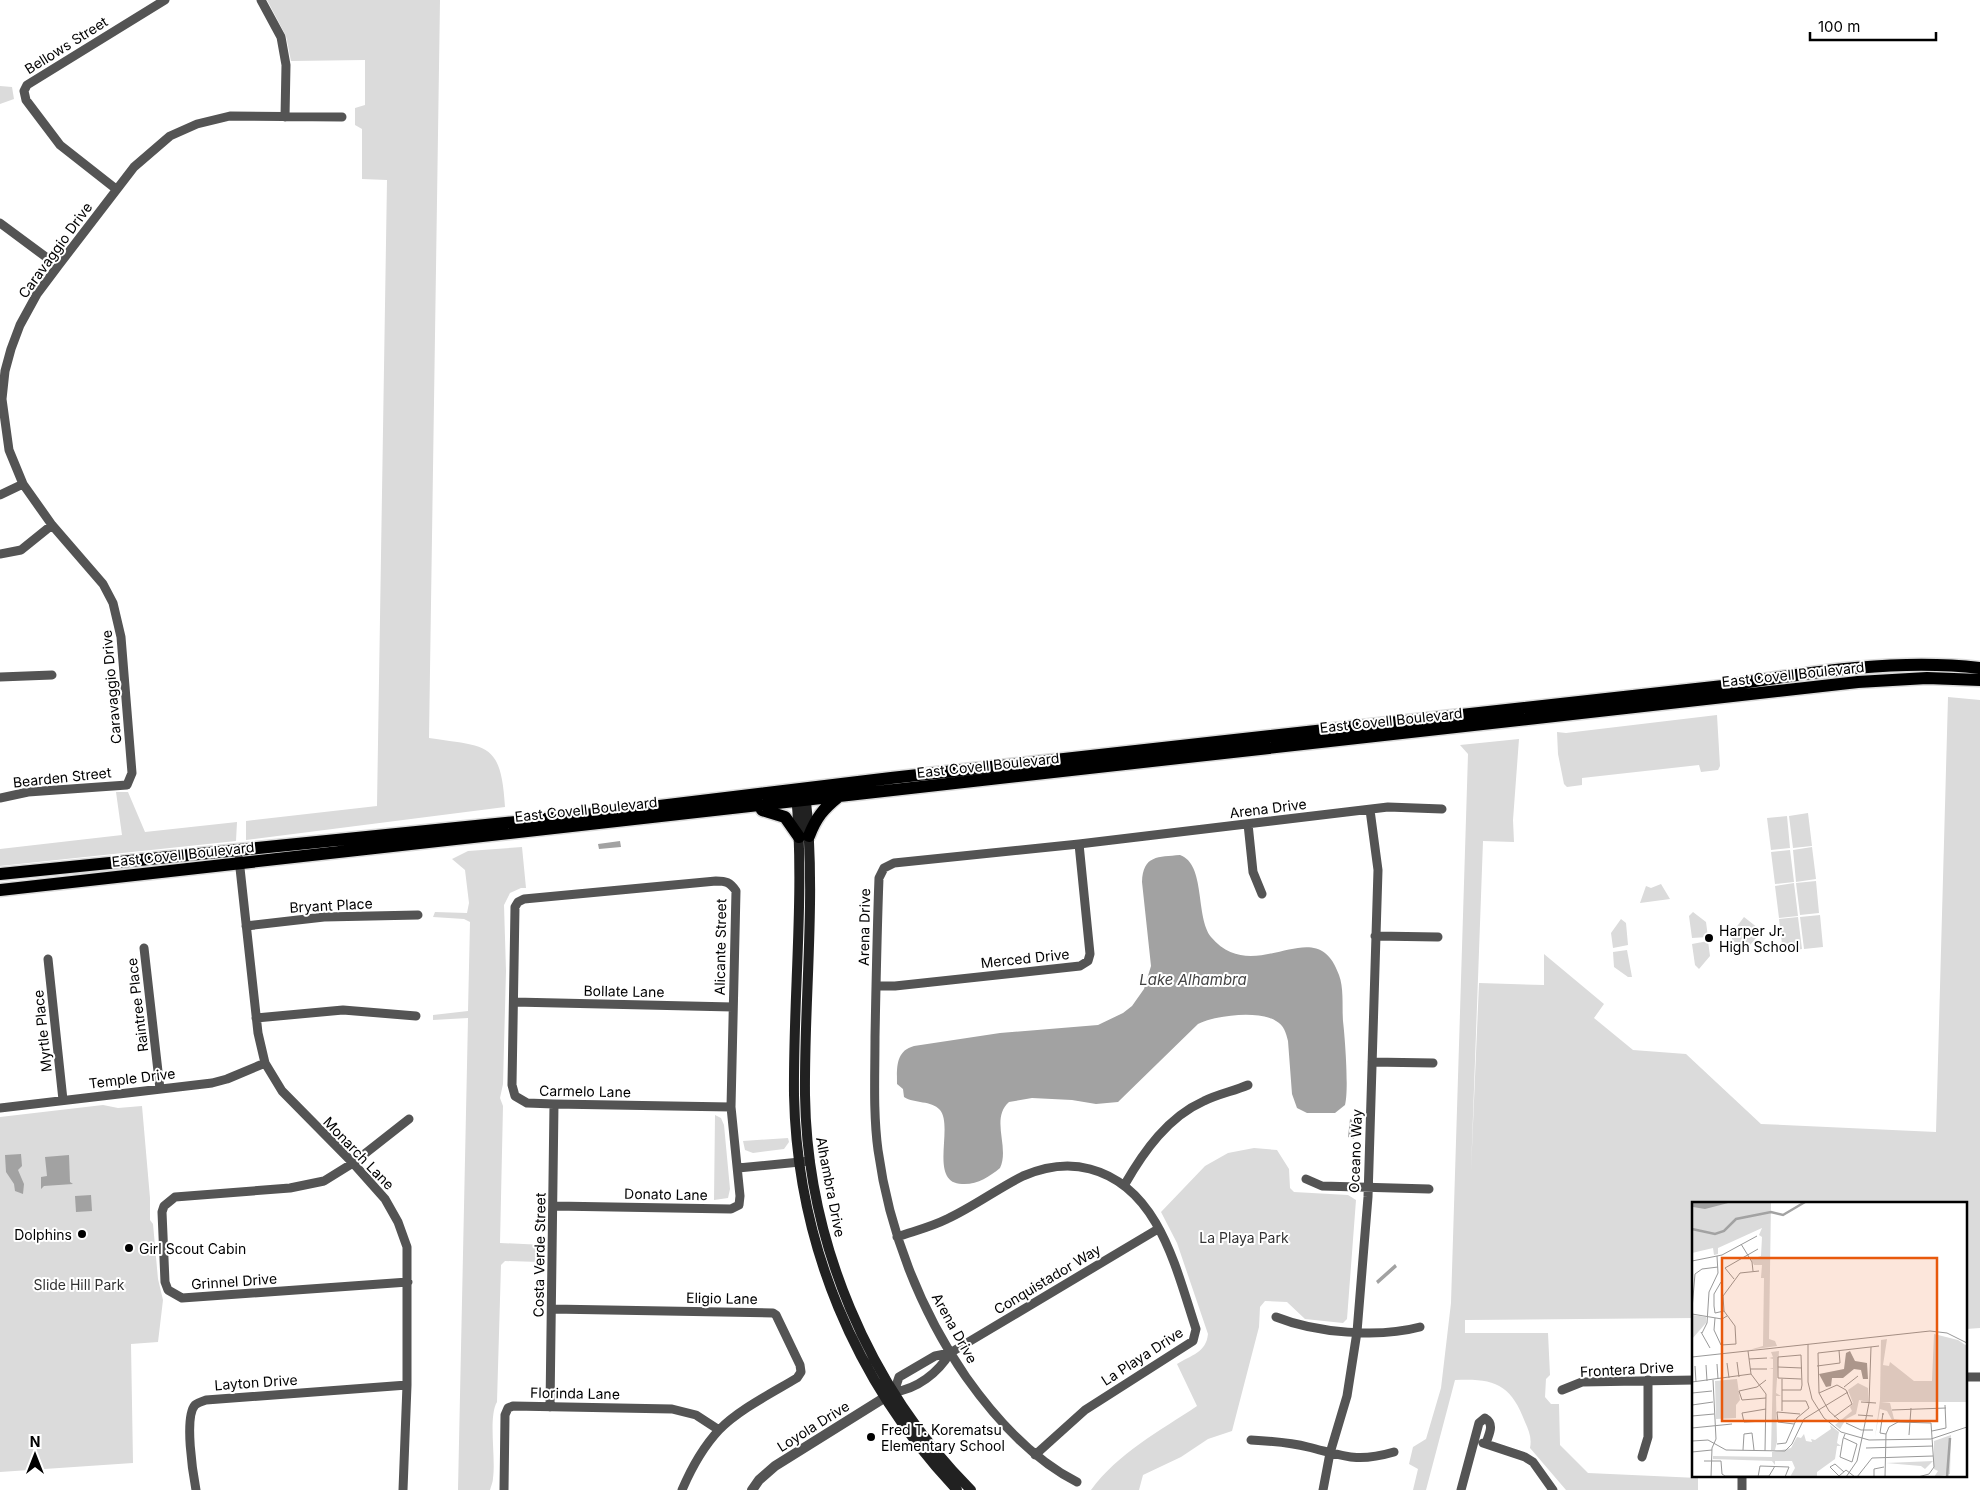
<svg xmlns="http://www.w3.org/2000/svg" width="1980" height="1490" font-family="Inter,sans-serif">
<style>
.green{fill:#dbdbdb}
.water{fill:#a2a2a2}
.lines{fill:none;stroke-linecap:round;stroke-linejoin:round}
.primary-casing{stroke:#dbdbdb;stroke-width:15}
.minor{stroke:#545454;stroke-width:9}
.tertiary{stroke:#545454;stroke-width:10}
.secondary{stroke:#212121;stroke-width:10}
.primary{stroke:#000;stroke-width:12}
.poi-dot{fill:#000;stroke:#fff;stroke-width:2}
.labels{text-anchor:middle;dominant-baseline:central;stroke-width:4;stroke-linejoin:round;paint-order:stroke}
.street-label{font-size:14px;fill:#000;stroke:#fff}
.poi-label{font-size:14px;fill:#000;stroke:#fff;text-anchor:start}
.park-label{font-size:14px;fill:#323232;stroke:#fff}
.water-label{font-size:15px;font-style:italic;fill:#434343;stroke:#fff}
.inset-river{fill:none;stroke:#a2a2a2;stroke-width:2.5}
.inset-road{fill:none;stroke:#999;stroke-width:1}
.view{fill:#e8590c;fill-opacity:0.15;stroke:#e8590c;stroke-width:2.5}
.inset-edge{fill:none;stroke:#000;stroke-width:2.5}
</style>
<rect width="100%" height="100%" fill="#fff"/>
<path class="green" d="M267,0h173l-11,738c58,9 72,3 76,69l-259,33v-19l131,-15 10,-626 -25,-1v-50l-7,-4v-17l10,-3v-45l-74,1 -5,-25z
M0,86l12,1 2,12 -14,5z
M1948,697l32,3v628l-14,1v-125h-272v114l-229,2v13h83l2,42 -4,4 -1,18 6,7h8l1,41 28,28 110,5v12h-132l-36,-42c2,-10 -1,-17 -5,-26 -14,-38 -31,-44 -70,-42l-29,110h-13l5,-21 -9,-5 4,-17 13,-8 15,-51 10,-85 17,-549 -8,-9 59,-6 -6,81 1,22 -31,-1 -12,330 8,-188 65,2v-31l60,50 -10,14 39,32 53,4 75,70 175,8z
M1717,715l3,51 -2,4 -17,2 -2,-7 -117,13v7l-15,2 -3,-3 -6,-30 -1,-22 9,1z
M116,792h12l17,40 92,-10 -1,19 -236,25v-17l122,-14z
M1808,813l4,33 -19,2 -4,-32z
M1787,816l3,32 -19,2 -4,-32z
M522,847l4,41h-5l-11,5 -6,12 2,66 -3,113 -3,14 3,8 -3,137 44,2 -1,19 -3,-2 -35,-1 -4,4 -4,137c-9,15 -1,56 -4,76 0,4 -2,8 -3,12h-32l10,-472 -35,2v-5l35,-4 2,-89 -6,-3 -31,-2 2,-5 32,1 2,-10 -4,-33 -13,-11 16,-8z
M1812,847l4,32 -20,3 -3,-32z
M1790,850l4,32 -19,2 -4,-32z
M1816,881l3,32 -19,2 -4,-32z
M1794,883l4,33 -19,2 -4,-32z
M1661,884l9,15 -30,4 6,-17 5,2z
M1693,912l13,10 2,15 -16,1 -3,-22z
M1820,915l3,32 -19,2 -4,-32z
M1744,917l14,11 2,5 -14,17 -14,-10v-7z
M1798,917l4,32 -19,3 -4,-33z
M1621,919l5,4 2,22 -15,3 -2,-15z
M1708,941l2,15 -11,13 -4,-4 -3,-21z
M1627,950l5,27h-4l-14,-10 -1,-15z
M103,1105l15,3 24,-2 8,92v22l3,4 5,55 5,21 -5,42 -27,2 2,119 -133,9v-355z
M715,1115l6,3 3,7 6,64 -2,9 -14,2z
M788,1138l1,4 -5,7 -31,4 -8,-3 -2,-9z
M1254,1148l23,2 12,19 1,19 4,4 54,3 8,5 -9,119 -4,4 -38,-4 -18,-17 -22,-1 -5,6 -1,20 -27,104 -24,8 -27,18 -38,18 -4,15h-48c27,-37 69,-59 106,-84l-20,-42c14,-9 29,-11 31,-30l-31,-91 -16,-31 44,-46 23,-13z"/>
<path class="water" d="M620,841l1,6 -22,2 -1,-5z
M1180,855c26,9 15,62 31,82 45,53 105,-29 128,38 5,13 3,32 4,46 2,17 6,69 2,84l-10,8h-28l-10,-5 -5,-14 -4,-53c-2,-8 -4,-16 -12,-20 -17,-11 -60,-6 -78,3l-80,78 -22,2 -24,-4 -40,-2 -23,4c-19,17 1,45 -9,66 -11,9 -23,17 -38,16 -34,-1 -8,-57 -22,-74 -9,-10 -25,-6 -36,-13l-1,-8 -6,-5c0,-15 -2,-33 17,-38l86,-13 98,-8 25,-12 9,-7 12,-17 7,-23 -9,-84c1,-27 16,-25 38,-27z
M1350,1119l4,2v18l-6,-2z
M21,1154l1,12 -4,4 6,14 -1,10 -8,-3 -1,-7 -8,-12 -1,-17z
M69,1155l1,27 3,2 -29,2 -3,3v-12l6,-1 -2,-19z
M91,1195l1,16 -16,1 -1,-16z
M1395,1264l2,3 -19,17 -2,-3z"/>
<g class="lines">
<g class="primary-casing">
<path id="primary" d="M762,810l23,7 14,20
M809,836c7,-18 14,-27 29,-39
M0,874l585,-59 306,-37 832,-92c84,-13 172,-28 257,-18
M0,890l1858,-208 69,-4 53,2"/>
</g>
<path class="minor" d="M261,0l20,37 5,28 -1,52
M116,189l-56,-44 -34,-45 -2,-9 3,-6 138,-85
M0,223l58,43
M0,495l23,-11
M0,554l21,-4 31,-25
M0,677l52,-2
M0,798l28,-6 99,-7 5,-12 -11,-136 -8,-34 -10,-19 -51,-59 -29,-41 -14,-34 -7,-51 3,-28 6,-22 9,-24 17,-31 21,-28 76,-99 36,-31 27,-12 33,-8 112,1
M1248,824l5,48 9,22
M239,859l19,174 7,30 17,28 71,72 32,36 13,23 9,25v138l-4,105
M246,926l78,-9 94,-2
M1375,936l63,1
M144,948l16,141
M48,959l15,141
M876,986h19l185,-20 8,-5 2,-7 -11,-110
M514,1002l219,5
M256,1018l87,-8 73,6
M1372,1062l61,1
M0,1108l212,-25 15,-4 38,-16
M738,1168l72,-7
M1306,1179l16,7 107,3
M1125,1184c19,-33 43,-67 79,-83 14,-7 30,-10 44,-16
M554,1206l177,3 8,-4 1,-9 -9,-89 5,-216c-6,-9 -10,-10 -20,-10l-192,18 -6,3 -3,5 -3,178 3,11 12,7 27,1 177,3
M897,1237c17,-6 34,-10 50,-18 26,-12 50,-30 76,-43 21,-9 45,-13 67,-7 69,18 86,100 106,160l-3,12 -108,69 -50,45
M408,1282l-226,16 -14,-8 -3,-8 -3,-70 2,-6 11,-9 115,-9 34,-7 29,-18 56,-44
M552,1309l221,4 3,2 24,50 1,7 -4,6c-25,15 -59,32 -78,52 -16,17 -28,39 -37,60
M1276,1317c40,16 103,21 144,10
M950,1353c-12,20 -33,36 -56,39l5,-15 36,-21 15,-3 208,-124
M1966,1377h14
M1562,1390l20,-8 112,-2
M550,1407l4,-303
M1251,1440c19,1 38,2 57,7 37,9 48,16 86,5
M1483,1443l42,14 8,5 20,28
M1642,1457l6,-20v-57
M1742,1476v14
M1077,1482c-45,-23 -82,-64 -111,-105 -46,-67 -77,-146 -88,-227 -5,-37 -3,-75 -3,-113 1,-53 2,-106 4,-159l5,-10 10,-5 185,-19 309,-37 54,2
M196,1490c-3,-16 -12,-73 -1,-85 2,-2 8,-4 11,-5l201,-15
M504,1490l1,-75 3,-7 5,-2 159,3 24,6 23,15
M1323,1490l7,-37 17,-57 10,-64 11,-135 10,-327 -8,-60
M1461,1490l18,-67 6,-5c10,6 4,16 1,25"/>
<path class="tertiary" d="M752,1490l7,-10 16,-14 117,-73"/>
<path class="secondary" d="M805,792c12,101 -1,202 0,303 2,145 63,292 166,395
M796,793c9,101 -3,201 -2,302 3,148 61,287 163,395"/>
<use href="#primary" class="primary"/>
</g>
<g class="poi-dot">
<circle cx="1709" cy="938" r="5"/>
<circle cx="82" cy="1234" r="5"/>
<circle cx="129" cy="1248" r="5"/>
<circle cx="871" cy="1437" r="5"/>
</g>
<g class="labels">
<g class="street-label">
<text transform="translate(66 45) rotate(-32)">Bellows Street</text>
<text transform="translate(55 250) rotate(-54)">Caravaggio Drive</text>
<text transform="translate(1793 674) rotate(-6)">East Covell Boulevard</text>
<text transform="translate(111 687) rotate(-95)">Caravaggio Drive</text>
<text transform="translate(1391 720) rotate(-6)">East Covell Boulevard</text>
<text transform="translate(988 765) rotate(-6)">East Covell Boulevard</text>
<text transform="translate(62 777) rotate(-6)">Bearden Street</text>
<text transform="translate(1268 808) rotate(-7)">Arena Drive</text>
<text transform="translate(586 809) rotate(-6)">East Covell Boulevard</text>
<text transform="translate(183 854) rotate(-6)">East Covell Boulevard</text>
<text transform="translate(331 905) rotate(-3)">Bryant Place</text>
<text transform="translate(864 927) rotate(-89)">Arena Drive</text>
<text transform="translate(720 947) rotate(-89)">Alicante Street</text>
<text transform="translate(1025 958) rotate(-6)">Merced Drive</text>
<text transform="translate(624 991) rotate(1)">Bollate Lane</text>
<text transform="translate(137 1005) rotate(-97)">Raintree Place</text>
<text transform="translate(42 1031) rotate(-96)">Myrtle Place</text>
<text transform="translate(132 1078) rotate(-7)">Temple Drive</text>
<text transform="translate(585 1091) rotate(1)">Carmelo Lane</text>
<text transform="translate(1355 1151) rotate(-88)">Oceano Way</text>
<text transform="translate(359 1153) rotate(46)">Monarch Lane</text>
<text transform="translate(831 1187) rotate(79)">Alhambra Drive</text>
<text transform="translate(666 1194) rotate(1)">Donato Lane</text>
<text transform="translate(539 1255) rotate(-89)">Costa Verde Street</text>
<text transform="translate(1047 1279) rotate(-31)">Conquistador Way</text>
<text transform="translate(234 1281) rotate(-4)">Grinnel Drive</text>
<text transform="translate(722 1298) rotate(1)">Eligio Lane</text>
<text transform="translate(955 1328) rotate(61)">Arena Drive</text>
<text transform="translate(1142 1356) rotate(-33)">La Playa Drive</text>
<text transform="translate(1627 1369) rotate(-3)">Frontera Drive</text>
<text transform="translate(256 1382) rotate(-4)">Layton Drive</text>
<text transform="translate(575 1393) rotate(1)">Florinda Lane</text>
<text transform="translate(813 1426) rotate(-32)">Loyola Drive</text>
</g>
<g class="poi-label">
<text x="1719" y="930">Harper Jr.<tspan x="1719" dy="16">High School</tspan></text>
<text x="72" y="1234" text-anchor="end">Dolphins</text>
<text x="139" y="1248">Girl Scout Cabin</text>
<text x="881" y="1429">Fred T. Korematsu<tspan x="881" dy="16">Elementary School</tspan></text>
</g>
<g class="park-label">
<text x="1244" y="1237">La Playa Park</text>
<text x="79" y="1284">Slide Hill Park</text>
</g>
<g class="water-label">
<text x="1193" y="979">Lake Alhambra</text>
</g>
</g>
<g transform="translate(1692 1202)">
<rect width="275" height="275" fill="#fff"/>
<path d="M0,0h79l-2,137 6,2 2,5 -28,4 14,-4 1,-68h-3l1,-13h-8l-3,-6 10,-3 1,-19 -3,-2 3,-7 -44,20v6l-4,1 -1,-7 -21,5zM0,113l14,2v6l-14,16zM242,132l24,6 9,6v56h-86l9,1 4,16 13,2 -14,1 -6,-11 -7,-2 -5,28 5,-37 1,-60 6,-1 -4,26 6,1 1,-4 24,19h18zM87,149l-3,42 5,3h-5l1,46 -2,8h-4l2,-81h-4l4,-1v-9l-4,-1 4,-1 -2,-5zM45,177l3,21 -4,5v13l-20,1 -1,-38zM166,181l10,5v14l-9,-2 -3,14 -10,5 -6,10 -5,-4 17,-14 -2,-4 3,-4 -5,-13zM138,223l9,7 -2,11 4,3h-4l-2,13 -18,13v5h-27l5,-9 -3,-7h-17v4l-3,-4 -59,-2v-3l59,1v-5l19,-4 6,-11 4,1 3,-4 2,7 6,1 -1,-3 4,1 16,-11zM259,233l-1,39 -16,3 4,-6 -4,-2v-28zM241,259l-8,8 -4,-3 -35,-3z" fill="#dbdbdb"/>
<path d="M1,0h39l-27,7 -12,-2zM158,149l5,10 12,2 1,16h-5l-2,-9 -7,-1 -11,9h-11l-1,8 -5,1 -7,-13 25,-5 2,-16z" fill="#a2a2a2"/>
<path class="inset-river" d="M0,27l23,5 9,-3 12,-12 35,-7 12,3 22,-13M255,275l3,-39"/>
<path class="inset-road" d="M49,42l11,18 1,9M0,59l30,-6 35,-19M42,77l-9,-11 33,-19M29,80l-7,12v12l1,7 9,-2M0,107l3,-35 7,-5 16,-2M0,112l30,5 5,-3M23,116l-1,12 7,15 15,-1 -1,-18 -11,-15 -1,-15 17,-23 19,-2M9,130l9,16M10,131l5,-10 2,-31 9,-19 -1,-17M116,142v38l4,17 12,19 17,14 28,8 62,-1 36,-12M56,149l3,23 15,20 -1,57M0,155l238,-26 17,2 20,10M57,157l18,-1M45,160l2,15M35,161l2,15M25,162l1,15M14,163l1,16M3,164l1,16M125,164l23,-3 -1,-13M86,165l24,1M58,167h17M109,177l-23,-1v-21l23,-2 1,30M0,180l59,-8M152,185l14,-11M90,188h19l1,-5M0,191l20,-2M127,191l18,-8 9,5 6,14 -18,13M74,196l-24,2 -3,-9 18,-4 9,-7M169,200l15,1M0,203l21,-3M133,204l23,-14M200,208l54,-2M90,209v-32M166,213l15,1M191,213v-2l-3,20 6,1M0,214l22,-2M147,218l-10,-9 -10,-18 -1,-40 61,-7M74,219l-22,1 -2,-9 24,-4M154,221l15,7h12M102,222l-16,-2 -1,-10 23,2M0,226l40,-4M240,229l14,-3 -1,-23M217,233l2,-27M152,236l13,6 -5,18 -12,-5 3,-18 2,-5M170,236l7,-35 2,-56M0,239l16,-1 18,10 59,1 7,-7 12,-25 21,-13M85,242l9,-1 11,-25 12,-10 -3,-7h-24M174,246l67,-2M51,248l1,-16 8,-1 2,17M0,250l20,-2M12,259h17l1,13 3,2h44l6,-10M147,274l-9,-9 5,-3 9,8M147,274l7,-6 9,7M19,275l1,-29 4,-9 -3,-59M66,275l2,-11 29,1 -4,10M154,275l11,-16 5,-23M165,275l15,-19 61,-2M182,275v-8l10,-2M193,275l1,-43 3,-7 9,-5 33,1 3,44 -5,7 -11,3"/>
<path class="view" d="M30,56h215v163h-215z"/>
<rect width="275" height="275" class="inset-edge"/>
</g>
<g transform="translate(35 1455)" stroke="#ffffff" stroke-width="4" paint-order="stroke">
<path d="M0-4L9 19L0 12L-9 19Z" fill="#000000"/>
<text y="-8" font-size="14" font-weight="bold" text-anchor="middle" fill="#000000">N</text>
</g>
<path d="M1810 32v8h126v-8" fill="none" stroke="#000000" stroke-width="2.5"/>
<text x="1818" y="32" font-size="15" fill="#000000" stroke="#ffffff" stroke-width="4" paint-order="stroke">100 m</text>
</svg>
